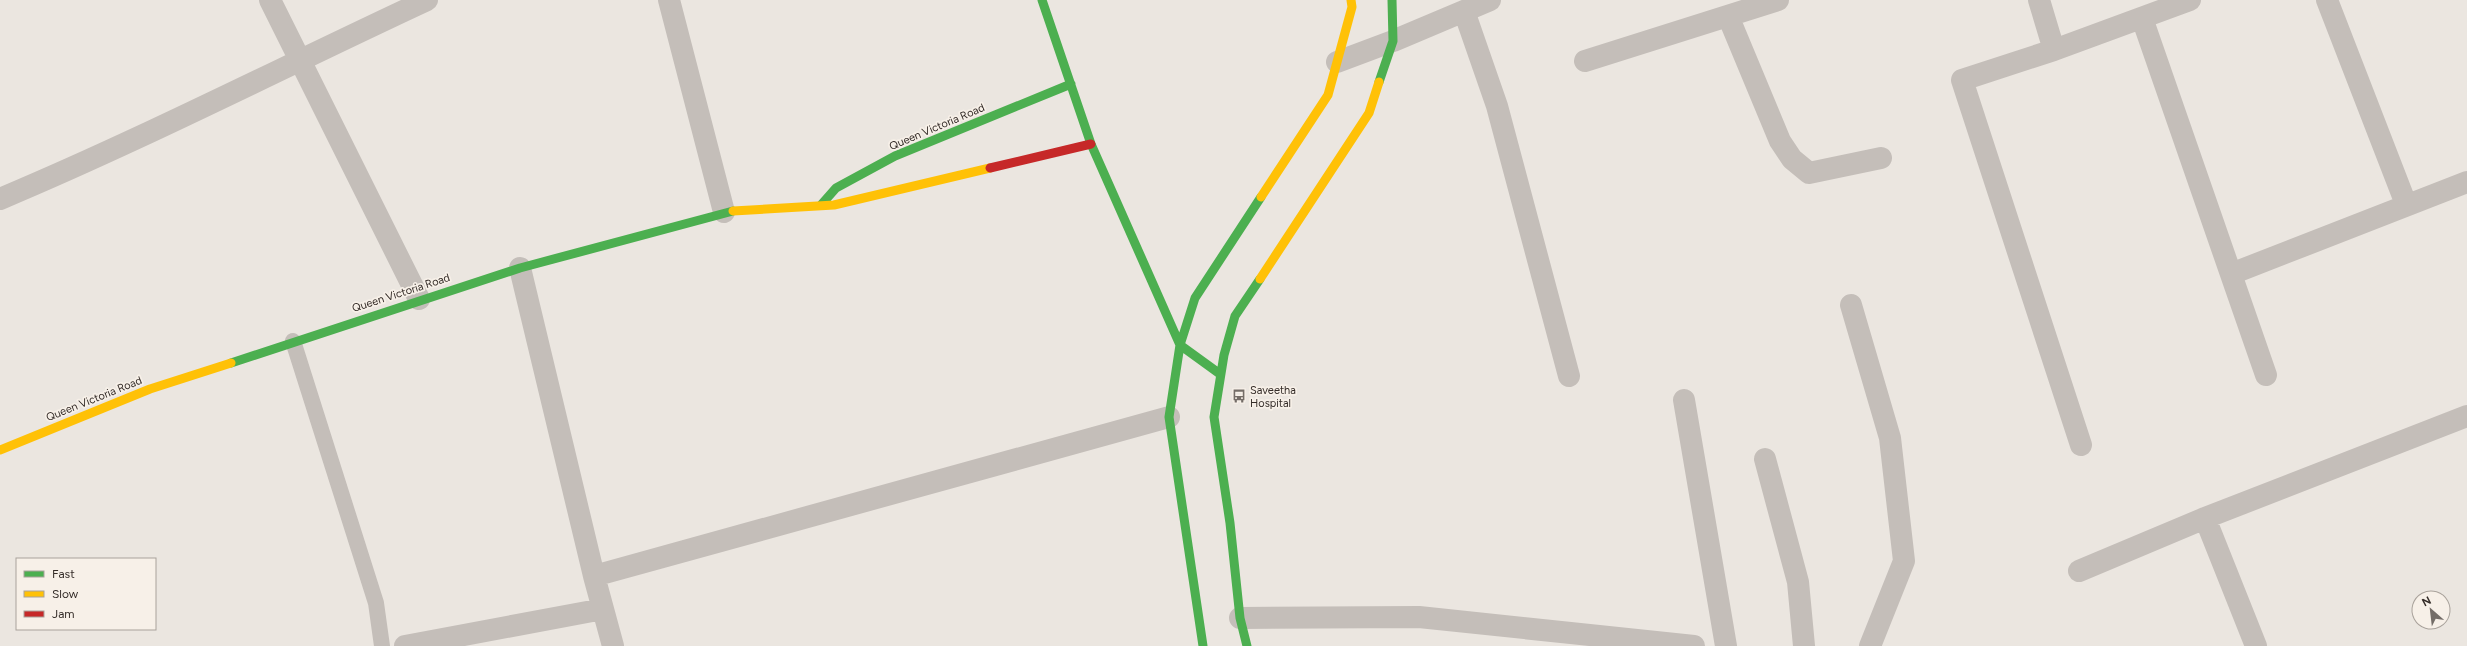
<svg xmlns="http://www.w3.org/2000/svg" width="2467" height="646" font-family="Figtree,sans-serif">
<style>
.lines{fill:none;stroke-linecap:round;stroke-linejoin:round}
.lane{stroke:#c4beb9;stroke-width:16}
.street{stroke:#c4beb9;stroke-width:22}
.fast{stroke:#4caf50;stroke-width:9}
.slow{stroke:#ffc107;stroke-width:9}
.jam{stroke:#c62828;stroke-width:9}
.labels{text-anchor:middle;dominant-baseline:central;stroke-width:3.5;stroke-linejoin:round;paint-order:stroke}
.street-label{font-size:11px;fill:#342c28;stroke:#f7f0e8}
.poi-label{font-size:11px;fill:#342c28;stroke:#f7f0e8;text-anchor:start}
</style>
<rect width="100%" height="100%" fill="#ebe6e0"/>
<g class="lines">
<path class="lane" d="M293,341l83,262 6,43"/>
<path class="street" d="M270,0l149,299
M669,0l55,212
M2039,0l15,50
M2327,0l79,204
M1464,11l33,95 72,270
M1728,16l52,125 12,18 17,14 72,-15
M2142,18l124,357
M1585,61l193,-61
M1337,62l56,-21 97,-41
M0,199c145,-61 285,-133 427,-199
M520,268l74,308 19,70
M2231,274l236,-92
M1851,305l39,133 14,123 -34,85
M1684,400l42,246
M2081,445l-119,-365 92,-30 136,-50
M1765,459l33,123 6,64
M2205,518l51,128
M2079,571l126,-53 262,-102
M594,576l575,-159
M1240,618l179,-1 275,29
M405,646l198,-37"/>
<path class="fast" d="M1042,0l49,144 89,201 40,29
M1379,82l14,-41 -1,-41
M821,205l15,-17 59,-32 176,-72
M231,363l289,-95 213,-57
M1203,646l-34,-229 11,-72 15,-47 66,-101
M1247,646l-7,-28 -10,-95 -16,-106 10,-62 11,-39 25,-37"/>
<path class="slow" d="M1261,197l67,-102 24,-88 -1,-7
M733,211l101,-6 156,-37
M1260,279l109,-166 10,-31
M0,450l150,-61 81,-26"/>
<path class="jam" d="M990,168l101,-24"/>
</g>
<defs>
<g id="bus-bare" transform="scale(1.08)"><path d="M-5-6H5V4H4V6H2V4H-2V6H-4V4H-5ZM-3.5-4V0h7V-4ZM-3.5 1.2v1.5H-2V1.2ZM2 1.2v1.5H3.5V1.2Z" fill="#746d68" stroke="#f7f0e8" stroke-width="2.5" paint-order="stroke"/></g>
</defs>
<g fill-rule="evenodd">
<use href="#bus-bare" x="1239" y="396"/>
</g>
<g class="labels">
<g class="street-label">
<text transform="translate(937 127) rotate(-23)">Queen Victoria Road</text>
<text transform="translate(401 293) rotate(-18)">Queen Victoria Road</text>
<text transform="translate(94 399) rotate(-22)">Queen Victoria Road</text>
</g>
<g class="poi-label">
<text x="1250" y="390">Saveetha<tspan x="1250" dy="13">Hospital</tspan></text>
</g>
</g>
<rect x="16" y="558" width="140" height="72" fill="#f7f0e8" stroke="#a9a29b"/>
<rect x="24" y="571" width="20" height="6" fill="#4caf50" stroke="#a9a29b"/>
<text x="52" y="578" font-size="12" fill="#342c28">Fast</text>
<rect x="24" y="591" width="20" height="6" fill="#ffc107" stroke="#a9a29b"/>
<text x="52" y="598" font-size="12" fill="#342c28">Slow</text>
<rect x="24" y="611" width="20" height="6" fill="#c62828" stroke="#a9a29b"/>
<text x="52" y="618" font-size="12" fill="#342c28">Jam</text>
<g transform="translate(2431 610) rotate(332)"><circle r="19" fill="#f7f0e8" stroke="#a9a29b"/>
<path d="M0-3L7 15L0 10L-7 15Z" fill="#746d68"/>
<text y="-6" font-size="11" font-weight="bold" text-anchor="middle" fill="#342c28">N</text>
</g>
</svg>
